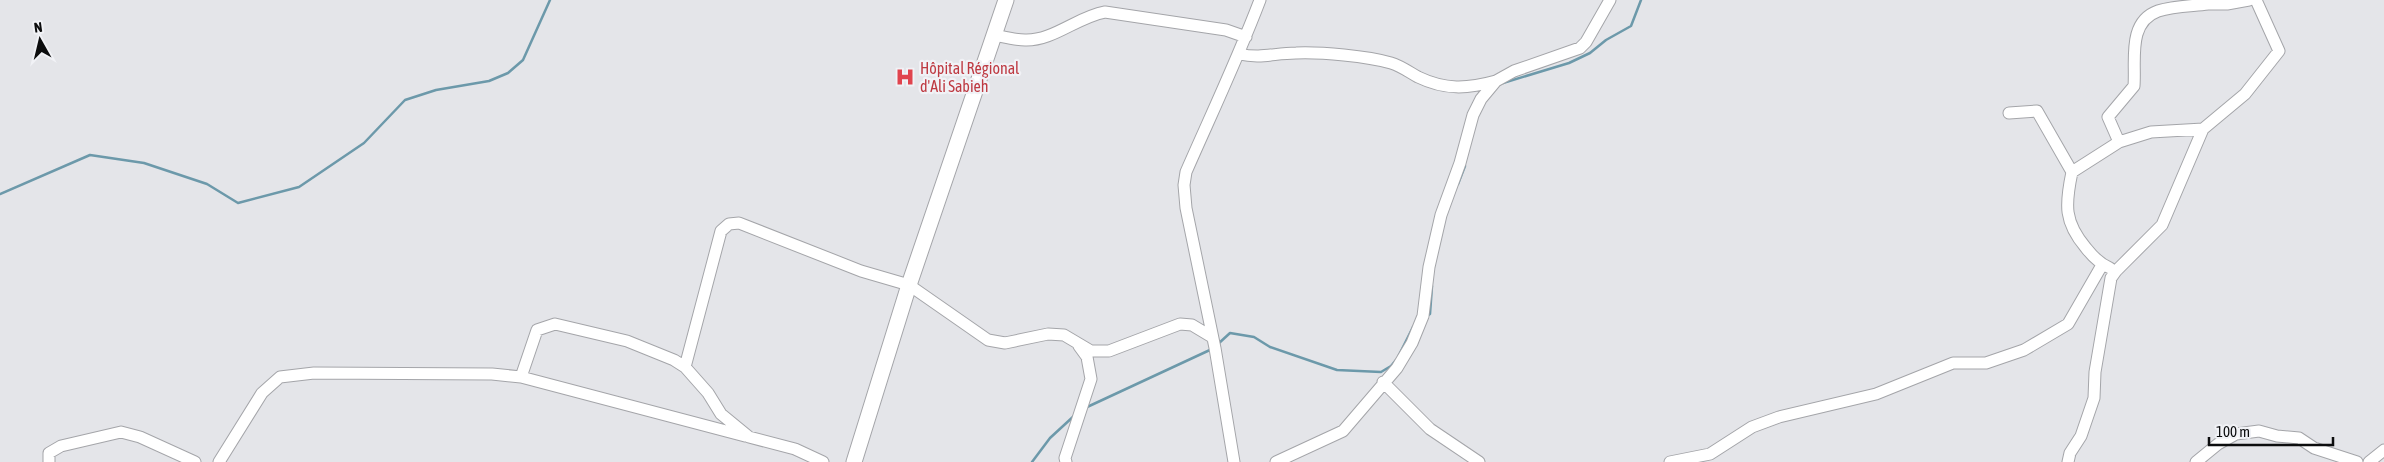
<svg xmlns="http://www.w3.org/2000/svg" width="2384" height="462" font-family="'Asap Condensed',sans-serif">
<style>
.lines{fill:none;stroke-linecap:round;stroke-linejoin:round}
.stream{stroke:#6c99aa;stroke-width:2.5}
.minor-casing{stroke:#a4a5a9;stroke-width:13}
.major-casing{stroke:#a4a5a9;stroke-width:17}
.minor{stroke:#fff;stroke-width:11}
.major{stroke:#fff;stroke-width:15}
.labels{text-anchor:middle;dominant-baseline:central;stroke-width:4.5;stroke-linejoin:round;paint-order:stroke}
.health-label{font-size:16px;fill:#be3a42;stroke:#f1f2f6;text-anchor:start}
</style>
<rect width="100%" height="100%" fill="#e4e5e9"/>
<g class="lines">
<path class="stream" d="M1503,83l66,-20 21,-10 16,-13 25,-14 10,-26
M1458,184l7,-18
M0,194l90,-39 54,8 63,21 31,19 61,-16 65,-44 41,-43 31,-10 53,-9 19,-8 15,-13 27,-60
M1427,316l3,-2 2,-28
M1218,344l12,-11 24,4 16,10 67,23 44,2 10,-6 5,-6
M1399,355l14,-28
M1085,408l127,-59
M1032,462l18,-24 25,-23"/>
<g class="minor-casing">
<path id="minor" d="M2207,0l1,4h19l22,-4
M994,35c10,2 21,5 31,5 28,1 52,-23 80,-28l121,18 20,7
M1239,54c23,5 35,-1 57,-1 25,-1 71,3 95,10 10,3 18,9 27,14 27,13 49,12 78,4l-15,18 -8,16 -13,48 -19,52 -12,52 -6,49 -11,27 -15,25 -54,63 -67,31
M1496,81l18,-10 66,-23 6,-6 24,-42
M2009,113l28,-2 35,61
M2119,142l-11,-25 26,-31c2,-25 -7,-64 24,-75 15,-5 34,-5 50,-7
M2110,268c-10,-4 -17,-11 -24,-20 -22,-26 -21,-43 -14,-76l47,-30 32,-10 52,-3
M685,367l36,-136 8,-7 10,-1 122,48 48,14 79,55 17,3 43,-9 16,1 27,16h18l71,-27 12,1 20,12
M521,377l224,59
M1383,382l47,47 49,33
M49,462v-9l12,-7 60,-14 19,5 55,25
M219,462l43,-69 18,-16 34,-4 178,1 29,3 16,-47 18,-6 72,17 47,19 11,7 23,26 13,21 28,23 46,12 28,13
M1066,462l-1,-4 26,-79 -4,-22 -8,-11
M1234,462l-19,-114 -29,-140 -2,-23 2,-13c25,-57 52,-114 74,-172
M1670,462l40,-8 42,-27 27,-10 97,-23 77,-31h33l38,-13 44,-26 34,-59
M2068,462l2,-9 11,-17 13,-38 1,-26 16,-94 5,-7 46,-46 41,-96 42,-35 34,-43 -23,-51
M2196,462l22,-18 18,-10 23,-3 18,5 22,2 15,10 43,14
M2369,462l15,-12"/>
</g>
<g class="major-casing">
<path id="major" d="M854,462l55,-177 97,-285"/>
</g>
<use href="#minor" class="minor"/>
<use href="#major" class="major"/>
</g>
<defs>
<g id="hospital-bare" transform="scale(1.5)"><path d="M-5-5h3v3.5h4V-5h3V5h-3V1.5h-4V5h-3Z" fill="#e0444e" stroke="#f1f2f6" stroke-width="2.5" paint-order="stroke"/></g>
</defs>
<g fill-rule="evenodd">
<use href="#hospital-bare" x="905" y="77"/>
</g>
<g class="labels">
<g class="health-label">
<text x="920" y="68">Hôpital Régional<tspan x="920" dy="18">d'Ali Sabieh</tspan></text>
</g>
</g>
<g transform="translate(40 40) rotate(352)" stroke="#f1f2f6" stroke-width="4" paint-order="stroke">
<path d="M0-4L9 19L0 12L-9 19Z" fill="#0c0d0e"/>
<text y="-8" font-size="14" font-weight="bold" text-anchor="middle" fill="#0c0d0e">N</text>
</g>
<path d="M2209 437v8h124v-8" fill="none" stroke="#0c0d0e" stroke-width="2.5"/>
<text x="2216" y="437" font-size="15" fill="#0c0d0e" stroke="#f1f2f6" stroke-width="4" paint-order="stroke">100 m</text>
</svg>
